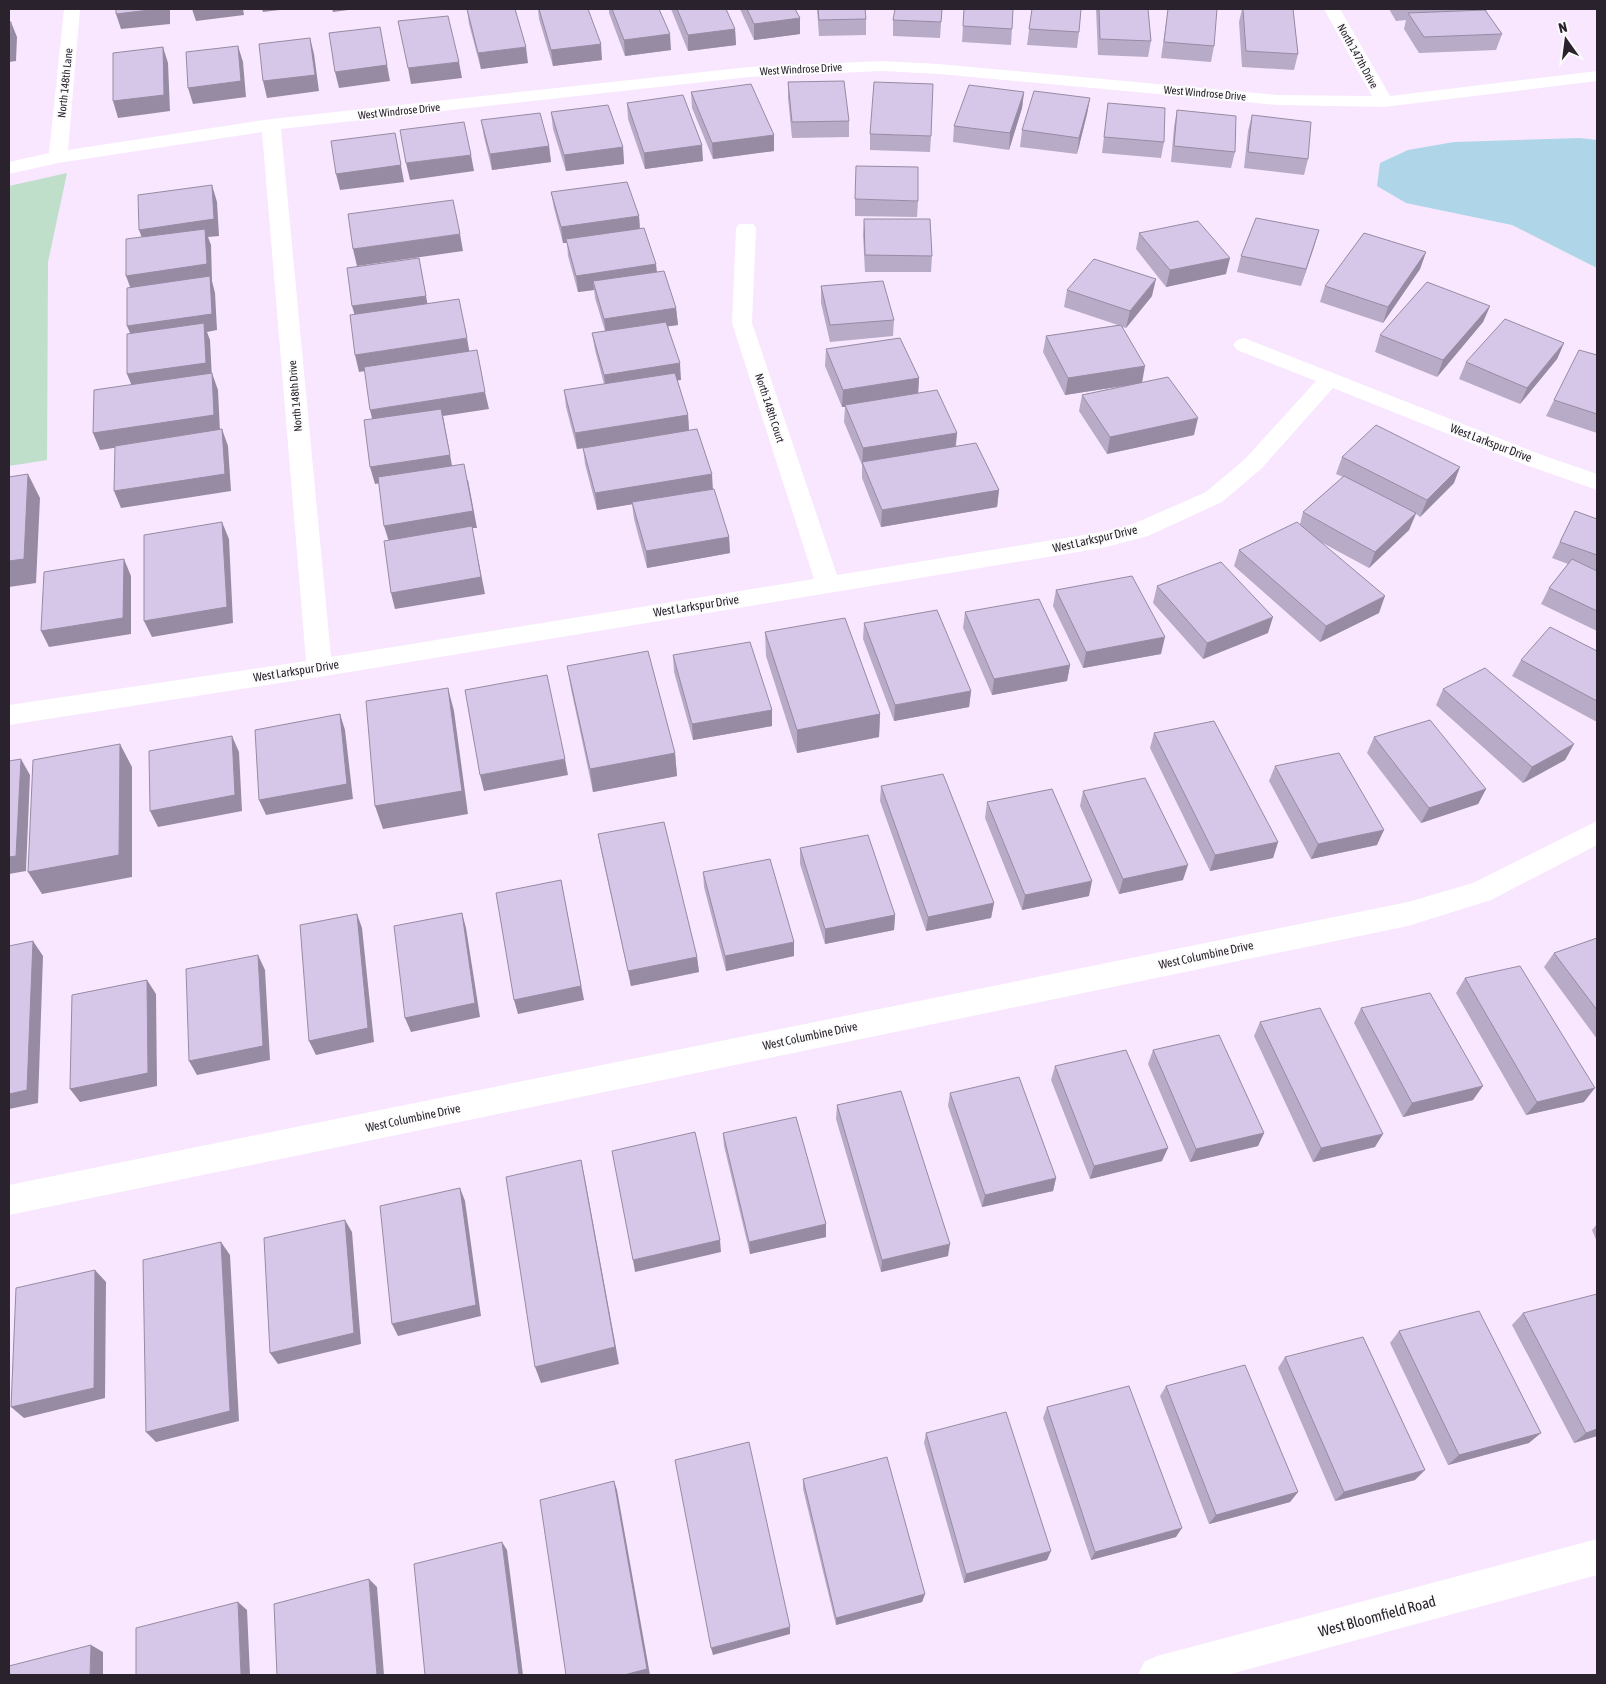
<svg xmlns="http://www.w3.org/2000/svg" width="1606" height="1684" font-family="'Asap Condensed',sans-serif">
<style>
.green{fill:#bfdfca}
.water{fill:#aed6e8}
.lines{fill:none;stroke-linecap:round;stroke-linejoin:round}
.street{fill:#fff;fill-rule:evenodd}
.wall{fill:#b8abc8}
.shaded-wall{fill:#968ba3}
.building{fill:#d6c7e9;stroke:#968ba3}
.labels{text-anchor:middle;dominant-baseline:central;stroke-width:4;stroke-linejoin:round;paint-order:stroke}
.far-street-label{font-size:11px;fill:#2a222d;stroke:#fbfbfb}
.street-label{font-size:12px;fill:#2a222d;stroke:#fbfbfb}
.near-street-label{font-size:15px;fill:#2a222d;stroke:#fbfbfb}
</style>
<rect width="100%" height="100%" fill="#f8e7fe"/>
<path class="green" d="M67,173l-19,89 -1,198 -38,6v-280z"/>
<path class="water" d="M1580,138l17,2v128l-85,-43 -106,-22 -29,-17 3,-23 28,-13 46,-8z"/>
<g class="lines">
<path class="street" d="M64,9h16l-12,141 203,-31 478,-52 133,-6 57,3 338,31 95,1 -48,-87h16l50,87 207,-25v10l-213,26 -107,-2 -338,-31 -57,-3 -133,6 -468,52 50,528 483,-78 -82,-256 4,-95 3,-4h14l3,4 -4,95 85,252 265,-43 31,-8 73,-32 39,-33 71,-78 -79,-31 -4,-5 4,-5 7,-2 298,117 55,19v16l-71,-25 -193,-77 -72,81 -39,33 -74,34 -46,12 -783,129 -310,48v-20l297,-44 -44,-529 -204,31 -49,11v-12l40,-9z
M1597,821v24l-106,55 -83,26 -1399,289v-30l1399,-283 65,-19z
M1597,1539v36l-370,100h-89l6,-13 13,-6z"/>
</g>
<path class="wall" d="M467,9l61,54 -47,6 -12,-45z
M538,9h1l63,51 -49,6 -14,-47z
M609,9h50l12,41 -46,6 -16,-43z
M671,9h55l9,20 1,16 -48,6z
M740,9h55l5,9v16l-46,6z
M817,9h48l1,10v16l-47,1z
M942,9l-2,29 -47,-2v-16z
M964,9l48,20 -1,16 -49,-3z
M1032,9l47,23 -2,16 -50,-3z
M1096,9h52l3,32 -3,16 -50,-2z
M1168,9l46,37 -3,16 -50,-4z
M1242,9h51l5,45 -4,16 -52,-3 -3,-45z
M1389,9h98l-1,3 16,22 -6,16 -77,3 -15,-24 2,-9 -10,1z
M788,82l61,39v16l-57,1 -4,-40z
M691,92l83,43v16l-61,8 -21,-51z
M1024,92l-2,16 -13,42 -56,-8 1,-16z
M1090,98l-3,16 -10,40 -57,-7 2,-17z
M627,103l76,58 -58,8 -17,-50z
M1108,103l56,39 -3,16 -59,-5z
M1177,110l58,42 -4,16 -60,-6 3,-35z
M551,112l72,35 1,17 -58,7 -13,-42z
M1252,115l56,44 -4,16 -60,-7 4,-37z
M481,120l68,26 2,16 -59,8 -8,-33z
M870,134l61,2 -1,16 -60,-2z
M551,192l88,24 1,13 17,43 19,36 2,17 -10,1 13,54h-4l11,35 1,16 24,58 16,48 1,16 -83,15 -13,-49 -2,-15 -35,6 -12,-46 -2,-16 -6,1 -11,-42 -2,-17 40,-6 -9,-34 -3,-17 13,-2 -10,-33 -1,-8 -16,2 -10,-36 -1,-13h-4l-9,-35z
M855,199l63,2 -1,16 -62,-1z
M864,219l68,37 -1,16h-66l-2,-37z
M1319,230l-18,56 -64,-14 4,-16z
M1139,233l87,41 -60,13 -30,-38z
M1426,252l-6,17 -37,54 -63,-21 5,-16z
M821,286l73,34 -1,16 -63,6 -9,-39z
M1067,290l85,6 -26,32 -4,-1 20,55 52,53 -87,19 -28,-43 3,-16 47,-10 -64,10 -22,-43 3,-16 72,-11 -54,-18z
M1490,306l-7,16 -46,55 -62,-25 5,-17z
M1564,343l-7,16 -37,45 -61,-25 7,-17z
M826,349l93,29 -1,15 39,40 -1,13 43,44 -2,17 -116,20 -19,-49v-13l-18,-43 1,-15h-3l-17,-41z
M1597,355v78l-51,-17 8,-16z
M1342,457l112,26 -34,34 -4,-3 -7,16 -40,38 -50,-27 60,72 -59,29 -86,-76 5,-16 61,-26 3,-12 40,-35 -7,-3z
M1575,511l22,8v112l-56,-27 8,-16 19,-24 -16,-6z
M1157,586l111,47 -65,26 -50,-56z
M1056,590l105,64 -78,14 -30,-62z
M965,612l105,53 -3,16 -75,14 -29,-67z
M864,623l107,68 -2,16 -75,14 -31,-82z
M765,632l115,82 -1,23 -82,16 -31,-97z
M1597,651v71l-85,-46 9,-16z
M673,655l99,71 -79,14 -19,-68z
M567,666l108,87 2,23 -84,16 -22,-103z
M1443,689l131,55 -9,16 -42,23 -87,-78z
M1154,733l124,109 -5,16 -63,13 -60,-123z
M1374,737l112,52 -8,15 -57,19 -54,-70z
M1275,766l102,79 -66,14 -42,-78z
M881,786l113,117 -3,15 -65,13 -46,-130z
M1083,791l100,89 -64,14 -39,-88z
M987,802l102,94 -67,14 -37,-92z
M598,834l99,123 2,15 -68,14 -30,-136z
M800,848l95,67 -1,15 -69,14 -25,-80z
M703,872l91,84 -68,15 -22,-84z
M1597,938v101l-53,-72 10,-14z
M1465,978l119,124 -58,13 -70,-122z
M1361,1008l112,92 -70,17 -49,-94z
M1260,1022l115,125 -62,15 -59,-126z
M1153,1050l111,83 -6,13 -68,16 -42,-98z
M1055,1066l107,95 -72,18 -39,-99z
M950,1093l106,85 -3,13 -71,16 -34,-101z
M837,1105l111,151 -67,16 -45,-153z
M723,1133l103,91v13l-76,17 -26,-108z
M1597,1224v18l-5,-12z
M1523,1313l74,123 -23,7 -62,-118z
M1399,1331l130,112 -81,22 -58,-122z
M1285,1357l130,123 -80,21 -57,-133z
M1166,1386l132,106 -8,10 -81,22 -49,-128z
M1047,1407l129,130 -85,23 -48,-142z
M926,1433l121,127 -83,23 -40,-140z
M803,1479l122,115 -3,8 -86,23 -33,-136z"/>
<path class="shaded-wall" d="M157,9h13v15l-49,5 -5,-15z
M192,9h51l1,6 -48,6z
M262,9h26l-25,3z
M332,9h24l-23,3z
M800,18v16l-46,6v-16z
M11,22l6,15 -1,24 -7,1v-17z
M380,27l10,54 -51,7 -4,-16z
M735,29l1,16 -48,6v-16z
M670,34l1,16 -46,6 -1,-16z
M310,38l4,16 5,37 -52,7 -4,-17z
M601,44l1,16 -49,6 -2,-16z
M238,46l5,16 3,35 -53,7 -5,-16z
M163,47l5,16 2,48 -52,7 -5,-17z
M526,47l2,16 -47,6 -3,-16z
M459,62l3,16 -51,6 -3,-16z
M1024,92l-2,16 -13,42 1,-17z
M1090,98l-3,16 -10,40 2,-16z
M395,133l9,49 -64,8 -4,-16z
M774,135v16l-61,8 -1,-16z
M702,145l1,16 -58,8 -1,-16z
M549,146l2,16 -59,8 -2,-16z
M623,147l1,17 -58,7 -2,-16z
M471,155l3,16 -64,9 -4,-17z
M212,185l5,17 2,34 -11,1 3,8 1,36 3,12 2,37 -10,2 3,8 2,39 -78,12 -7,-17 7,-32 -7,-16 5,-34 -6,-16 19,-30 -6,-16z
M639,216l1,16 -74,7 1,4h-4l-2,-16z
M1319,230l-5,17 -13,39 5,-17z
M460,234l3,17 -106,15 -4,-17z
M1426,252l-6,17 -37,54 5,-16z
M419,258l10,54 -72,11 -5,-17z
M1230,258l-4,16 -60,13 4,-17z
M656,264l2,17h-65l1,9 -16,2 -2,-16z
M1156,279l-4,17 -26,32 4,-17z
M1490,306l-7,16 -46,55 6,-17z
M676,308l2,17 -72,10 -2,-16z
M467,338l3,17 -111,17 -4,-17z
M1564,343l-7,16 -37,45 7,-16z
M680,363l1,17 -75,11 -2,-16z
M1145,366l-3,17 -77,12 3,-17z
M212,373l6,17 2,42 -120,18 -7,-17z
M919,378l-1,17 -73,10v2h-3l1,-17z
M485,392l4,17 -46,7 10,55 -78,13 -5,-17 4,-40 -4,-17z
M688,415l1,16 -112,18 -2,-16z
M1198,418l-4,17 -87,19 3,-17z
M222,429l6,17 3,45 -110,17 -7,-17z
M957,433l-2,16 -93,13v3l1,-17z
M1460,467l-6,16 -34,34 7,-17z
M28,474l12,24 -4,85 -27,4v-26z
M712,474l1,17 -116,19 -2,-17z
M468,480l9,48h-5l13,66 -90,15 -4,-16 -2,-51 -5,-16z
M999,490l-2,17 -116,20 1,-17z
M1416,513l-7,17 -40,38 6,-16z
M222,522l7,17 4,84 -81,14 -8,-16z
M729,537l1,16 -83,15 -1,-17z
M124,559l7,17v58l-82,13 -8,-16z
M1385,596l-6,17 -59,29 6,-16z
M1273,617l-5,16 -65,26 4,-16z
M1165,637l-4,17 -78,14 3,-16z
M1070,665l-3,16 -75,14 2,-16z
M448,688l6,23 14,103 -85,15 -8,-23z
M971,691l-2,16 -75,14 1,-16z
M772,710v16l-79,14 -1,-16z
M340,714l5,16 8,69 -87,16 -7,-15z
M880,714l-1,23 -82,16v-23z
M232,736l7,16 3,59 -84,16 -8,-16z
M120,744l12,23v110l-90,17 -14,-22z
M1574,744l-9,16 -42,23 9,-16z
M675,753l2,23 -84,16 -3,-23z
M21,759l9,16 -4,96 -17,3v-17z
M565,759l3,16 -84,16 -4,-16z
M1486,789l-8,15 -57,19 8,-15z
M1384,830l-7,15 -66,14 7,-15z
M1278,842l-5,16 -63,13 5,-16z
M1188,865l-5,15 -64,14 4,-15z
M561,880l23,120 -66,14 -4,-14z
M1092,881l-3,15 -67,14 3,-15z
M994,903l-3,15 -65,13 2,-14z
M462,913l4,15 14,89 -69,15 -6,-14z
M357,914l5,14 12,114 -58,13 -7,-14z
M895,915l-1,15 -69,14v-15z
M33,941l10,15 -5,147 -29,6v-15z
M794,942v14l-68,15 -1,-15z
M258,955l7,15 5,90 -73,15 -8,-14z
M697,957l2,15 -68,14 -3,-15z
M147,980l9,14 1,92 -77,16 -10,-13z
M1483,1086l-10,14 -70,17 9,-14z
M1595,1088l-11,14 -58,13 11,-13z
M1264,1133l-6,13 -68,16 6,-13z
M1383,1134l-8,13 -62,15 8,-14z
M1168,1148l-6,13 -72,18 4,-13z
M581,1160l4,19 34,185 -78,19 -6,-16z
M1056,1178l-3,13 -71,16 3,-12z
M460,1188l5,13 16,115 -83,20 -6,-12z
M345,1220l7,12 9,112 -83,20 -8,-11z
M826,1224v13l-76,17 -1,-12z
M720,1240l1,12 -86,20 -2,-12z
M221,1242l9,13 9,166 -83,21 -10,-10z
M950,1244l-2,12 -67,16 1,-12z
M95,1270l11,12 -1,116 -81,20 -13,-11z
M1597,1429v7l-23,7 12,-10z
M1541,1433l-12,10 -81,22 11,-10z
M1425,1470l-10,10 -80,21 9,-9z
M614,1481l3,9 33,185h-26z
M1298,1492l-8,10 -81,22 7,-9z
M1182,1528l-6,9 -85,23 4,-8z
M502,1542l5,8 16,125h-4z
M1051,1551l-4,9 -83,23 2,-9z
M369,1579l8,8 7,88h-7z
M925,1594l-3,8 -86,23v-7z
M238,1602l9,8 3,65h-9z
M790,1627v7l-77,21 -2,-7z
M91,1645l12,7v23h-13z"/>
<path class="building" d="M116,9h41l-41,5z
M467,9h48l11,38 -48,6z
M539,9h49l13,35 -50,6z
M612,9h47l11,25 -46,6z
M677,9h49l9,20 -47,6z
M747,9h48l5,9 -46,6z
M818,9h47l1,10 -47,1z
M895,9h47l-1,13 -48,-2z
M964,9h49l-1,20 -49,-3z
M1032,9h49l-2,23 -50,-3z
M1099,9h49l3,32 -51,-2z
M1168,9h49l-3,37 -50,-4z
M1243,9h50l5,45 -52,-3z
M1485,10l17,24 -78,3 -16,-24z
M448,16l11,46 -51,6 -10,-47z
M9,22h2l-2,23z
M380,27l7,38 -52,7 -6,-39z
M310,38l5,37 -52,6 -4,-37z
M238,46l3,35 -53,7 -2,-36z
M163,47l1,48 -51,6v-48z
M844,81l5,40 -57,1 -4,-40z
M874,82l59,2 -2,52 -61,-2z
M751,84l23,51 -62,8 -21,-51z
M969,85l55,7 -14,41 -56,-7z
M1034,91l56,7 -11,40 -57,-8z
M683,95l19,50 -58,8 -17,-50z
M1108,103l57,5 -1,34 -60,-5z
M608,105l15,42 -59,8 -13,-43z
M1177,110l59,6 -1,36 -61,-6z
M540,113l9,33 -59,8 -9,-34z
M1252,115l59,7 -3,37 -60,-7z
M464,122l7,33 -65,8 -6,-33z
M395,133l6,32 -65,9 -5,-33z
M856,166l62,1v34l-63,-2z
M627,182l12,34 -78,11 -10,-35z
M212,185l2,34 -75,11 -1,-35z
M453,200l7,34 -107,15 -5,-35z
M1256,218l63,12 -13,39 -65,-13z
M864,219h66l2,37 -67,-1z
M1198,221l32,37 -60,12 -31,-37z
M644,228l12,36 -80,12 -10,-37z
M205,229l2,35 -81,12v-37z
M1364,233l62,19 -38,55 -63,-21z
M419,258l7,38 -74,10 -5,-38z
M1094,259l62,20 -26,32 -63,-21z
M664,271l12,37 -72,11 -11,-38z
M210,276l2,38 -85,12v-38z
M883,281l11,39 -64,5 -9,-39z
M1427,282l63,24 -47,54 -63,-25z
M459,299l8,39 -112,17 -5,-40z
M1505,319l59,24 -37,45 -61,-26z
M666,322l14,41 -76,12 -12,-42z
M204,323l2,40 -79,11v-40z
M1121,325l24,41 -77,12 -22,-42z
M900,338l19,40 -76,12 -17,-41z
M477,350l8,42 -115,18 -6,-43z
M1579,350l18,5v59l-43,-14z
M212,373l2,42 -121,18 1,-43z
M675,373l13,42 -113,18 -11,-43z
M1168,377l30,41 -88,19 -28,-42z
M937,390l20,43 -94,15 -18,-43z
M441,409l9,46 -80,12 -6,-47z
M1376,425l84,42 -33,33 -85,-43z
M222,429l3,45 -111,17 1,-45z
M697,429l15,45 -117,19 -12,-45z
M976,443l23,47 -117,20 -20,-48z
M464,464l9,47 -89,15 -6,-49z
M28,474l-4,85 -15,2v-84z
M1344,476l72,37 -41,39 -72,-40z
M714,489l15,48 -83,14 -14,-49z
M1575,511l22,8v36l-37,-13z
M222,522l5,85 -83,14v-86z
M1297,522l88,74 -59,30 -87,-76z
M472,526l9,51 -90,16 -7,-52z
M124,559l-1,59 -82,13 3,-59z
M1572,559l25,12v40l-48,-23z
M1221,562l52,55 -66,26 -50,-57z
M1132,576l33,61 -79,15 -30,-62z
M1039,599l31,66 -76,14 -29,-67z
M937,610l34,81 -76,14 -31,-82z
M845,618l35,96 -83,16 -32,-98z
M1550,627l47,24v50l-76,-41z
M750,642l22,68 -80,14 -19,-69z
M648,651l27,102 -85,16 -23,-103z
M1485,668l89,76 -42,23 -89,-78z
M547,675l18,84 -85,16 -15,-85z
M448,688l14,103 -87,15 -9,-105z
M340,714l7,70 -88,16 -4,-70z
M1430,720l56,69 -57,19 -55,-71z
M1214,721l64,121 -63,13 -61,-122z
M232,736l3,59 -85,16 -1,-60z
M120,744l-1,111 -91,17 5,-112z
M1339,753l45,77 -66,14 -43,-78z
M21,759l-5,97 -7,1v-96z
M943,774l51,129 -66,14 -47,-131z
M1145,778l43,87 -65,14 -40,-88z
M1052,789l40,92 -67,14 -38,-93z
M664,822l33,135 -69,14 -30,-137z
M868,835l27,80 -70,14 -25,-81z
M770,859l24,83 -69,14 -22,-84z
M561,880l20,106 -67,14 -18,-107z
M462,913l13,90 -70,15 -11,-92z
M357,914l11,114 -59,13 -9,-116z
M1597,938v72l-43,-57z
M33,941l-6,149 -18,4v-148z
M258,955l5,91 -74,15 -3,-92z
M1520,966l75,122 -58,14 -72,-124z
M147,980l1,93 -78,16 2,-94z
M1430,993l53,93 -71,17 -51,-95z
M1320,1008l63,126 -62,14 -61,-126z
M1219,1035l45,98 -68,16 -43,-99z
M1126,1050l42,98 -74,18 -39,-100z
M1019,1077l37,101 -71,17 -35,-102z
M901,1091l49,153 -68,16 -45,-155z
M796,1117l30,107 -77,18 -26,-109z
M695,1132l25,108 -87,20 -21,-109z
M581,1160l34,187 -80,20 -29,-190z
M460,1188l16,117 -84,19 -12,-118z
M345,1220l9,113 -84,20 -6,-115z
M221,1242l9,169 -84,21 -3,-172z
M95,1270l-1,118 -83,19 5,-119z
M1597,1294v135l-11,4 -63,-120z
M1479,1311l62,122 -82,22 -60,-124z
M1363,1337l62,133 -81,22 -59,-135z
M1245,1365l53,127 -82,23 -50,-129z
M1129,1386l53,142 -87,24 -48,-145z
M1006,1412l45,139 -85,23 -40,-141z
M749,1442l41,185 -79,21 -36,-188z
M887,1457l38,137 -89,24 -33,-139z
M614,1481l33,188 -23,6h-58l-26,-175z
M502,1542l17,133h-94l-11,-111z
M369,1579l8,96h-100l-3,-71z
M238,1602l3,73h-105v-47z
M91,1645l-1,30h-81v-9z"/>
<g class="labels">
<g class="far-street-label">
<text transform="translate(1358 56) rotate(61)">North 147th Drive</text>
<text transform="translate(801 69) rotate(-3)">West Windrose Drive</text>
<text transform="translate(65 83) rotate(-84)">North 148th Lane</text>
<text transform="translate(1205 93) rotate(5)">West Windrose Drive</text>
<text transform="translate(399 111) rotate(-6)">West Windrose Drive</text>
<text transform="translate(295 396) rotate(-95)">North 148th Drive</text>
<text transform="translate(770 408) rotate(72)">North 148th Court</text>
</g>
<g class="street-label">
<text transform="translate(1491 443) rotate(21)">West Larkspur Drive</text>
<text transform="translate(1095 539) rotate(-13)">West Larkspur Drive</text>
<text transform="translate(696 606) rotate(-9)">West Larkspur Drive</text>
<text transform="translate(296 671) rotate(-9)">West Larkspur Drive</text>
<text transform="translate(1206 955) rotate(-12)">West Columbine Drive</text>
<text transform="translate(810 1036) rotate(-12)">West Columbine Drive</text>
<text transform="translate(413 1118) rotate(-12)">West Columbine Drive</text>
</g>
<g class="near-street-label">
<text transform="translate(1377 1616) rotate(-15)">West Bloomfield Road</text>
</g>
</g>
<rect width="1606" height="1684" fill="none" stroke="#2a222d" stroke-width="20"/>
<g transform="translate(1566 40) rotate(346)" stroke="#fbfbfb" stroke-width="4" paint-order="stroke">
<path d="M0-4L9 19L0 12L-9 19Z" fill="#2a222d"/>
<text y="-8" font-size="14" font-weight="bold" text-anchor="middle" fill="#2a222d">N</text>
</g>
</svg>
